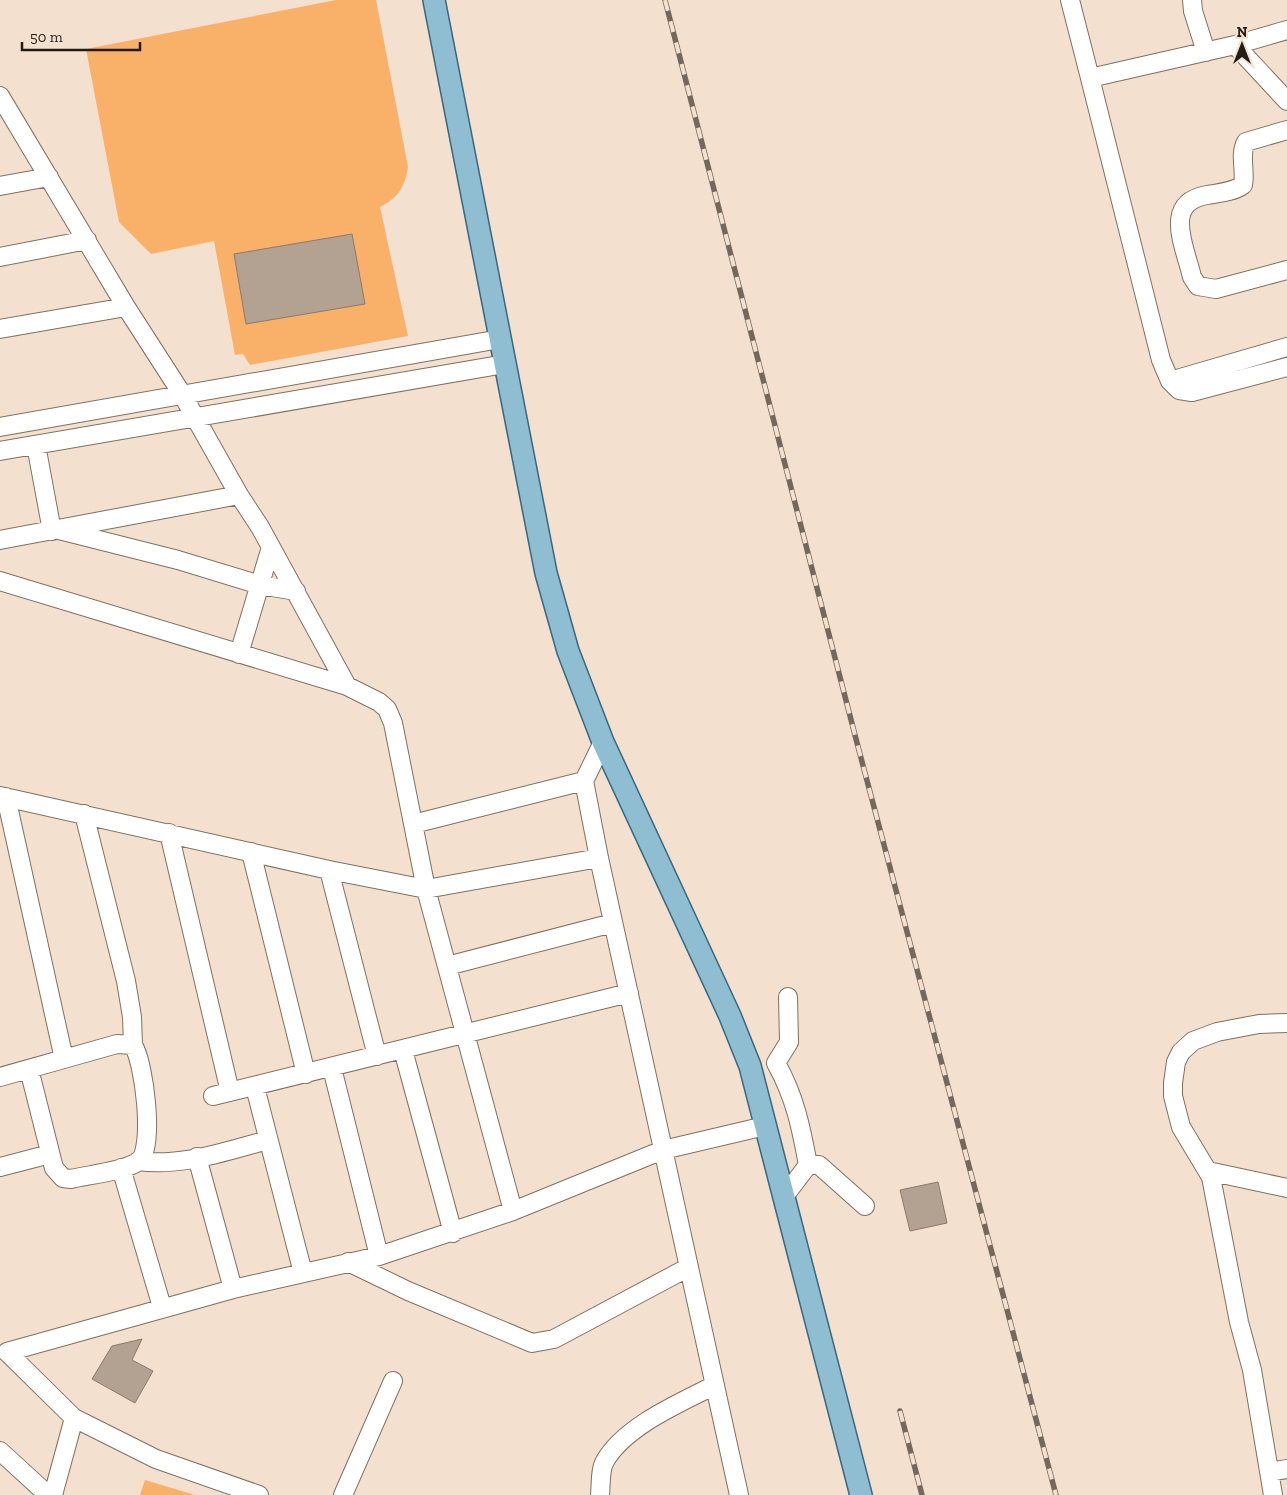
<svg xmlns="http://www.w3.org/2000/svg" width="1287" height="1495" font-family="'Zilla Slab',serif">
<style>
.garden{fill:#f9b16a}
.building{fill:#b3a191;stroke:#8b7a6a}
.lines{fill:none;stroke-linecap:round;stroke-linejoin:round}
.minor-casing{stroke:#817060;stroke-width:20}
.major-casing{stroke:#38687d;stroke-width:24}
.minor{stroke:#fff;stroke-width:18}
.major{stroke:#8fbdd2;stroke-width:21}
.rail-casing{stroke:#74685d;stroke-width:5.5}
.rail{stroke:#f3e0ce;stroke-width:4;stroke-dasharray:11;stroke-linecap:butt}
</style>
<rect width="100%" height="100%" fill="#f3e0ce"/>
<path class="garden" d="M336,0h40l32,167c-3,20 -10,31 -28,40l28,129 -158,29 -7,-11 -8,1 -21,-114 -63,13 -32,-32 -33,-173z
M145,1480l50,15h-55z"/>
<path class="building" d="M352,234l13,70 -119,20 -12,-70z
M938,1182l9,41 -37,8 -10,-41z
M142,1339l-10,21 21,11 -18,32 -43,-24 20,-33z"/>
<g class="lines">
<g class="minor-casing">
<path id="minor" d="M1070,0l20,78
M1192,0l1,11 13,41
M1235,45l52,-15
M0,96l126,211 56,87 57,101 21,32 87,159
M1287,101l-52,-56 -145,33 71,282 9,21 9,9 13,2 95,-25
M1287,130l-41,12c-7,13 0,29 -3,43 -10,7 -24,8 -36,10 -45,8 -22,51 -15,82l6,9 18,3 71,-19
M0,186l49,-9
M0,257l87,-17
M0,329l126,-22
M1170,381l117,-34
M0,427l500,-88
M36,445l16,86
M0,451l505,-87
M59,530l119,30 82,25 36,6
M0,540l239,-45
M0,581l347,105 32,16 8,7 6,14 33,166 87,322
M239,654l32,-107
M584,781l15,77 140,637
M0,796l329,74 97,19 173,-31
M6,797l58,262
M84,814l42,167 6,36 1,28
M413,824l171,-43 19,-39
M169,833l61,259
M251,852l55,222
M329,870l48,186
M447,966l166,-43
M788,997l1,45 -13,21c19,34 25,64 32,102h11l46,41
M403,1050l50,183
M332,1068l47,188
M0,1077l117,-33 16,1c11,16 22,102 6,116 -13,10 -51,14 -68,18l-8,-1 -9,-10 -25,-99
M255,1087l48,186
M213,1096l416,-103
M197,1157l36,132
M138,1161c44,6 88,-10 130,-21
M0,1167l50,-13
M121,1168l41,139
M1208,1171l79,17
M783,1198l25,-33
M348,1262l60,29 124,52 22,-4 135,-72
M0,1451l48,44
M1269,1472l18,-3
M53,1495l21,-77
M259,1495l-103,-36 -82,-41 -67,-66 226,-63 146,-33 134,-45 150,-61 102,-24
M343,1495l50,-114
M600,1495c1,-10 0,-26 5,-34 20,-35 75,-58 110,-76
M1273,1495l-21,-125 -13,-48 -28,-145 -30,-50 -8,-31v-13l3,-21 5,-10 12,-11 24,-9 42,-8 28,-1"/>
</g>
<g class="major-casing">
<path id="major" d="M434,0l112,573 22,78 35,91 127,274 20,50 111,429"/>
</g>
<use href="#minor" class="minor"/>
<use href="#major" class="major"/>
<g class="rail-casing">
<path id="rail" d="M665,0l191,739 200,756
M900,1411l22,84"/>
</g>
<use href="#rail" class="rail"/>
</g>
<g transform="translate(1242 45)" stroke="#f3e0ce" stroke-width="4" paint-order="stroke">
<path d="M0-4L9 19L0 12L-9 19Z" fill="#231c16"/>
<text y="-8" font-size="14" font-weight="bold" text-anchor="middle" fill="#231c16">N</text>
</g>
<path d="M22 42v8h118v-8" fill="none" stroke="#231c16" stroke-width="2.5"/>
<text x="30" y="42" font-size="15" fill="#231c16" stroke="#f3e0ce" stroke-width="4" paint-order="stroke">50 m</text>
</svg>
